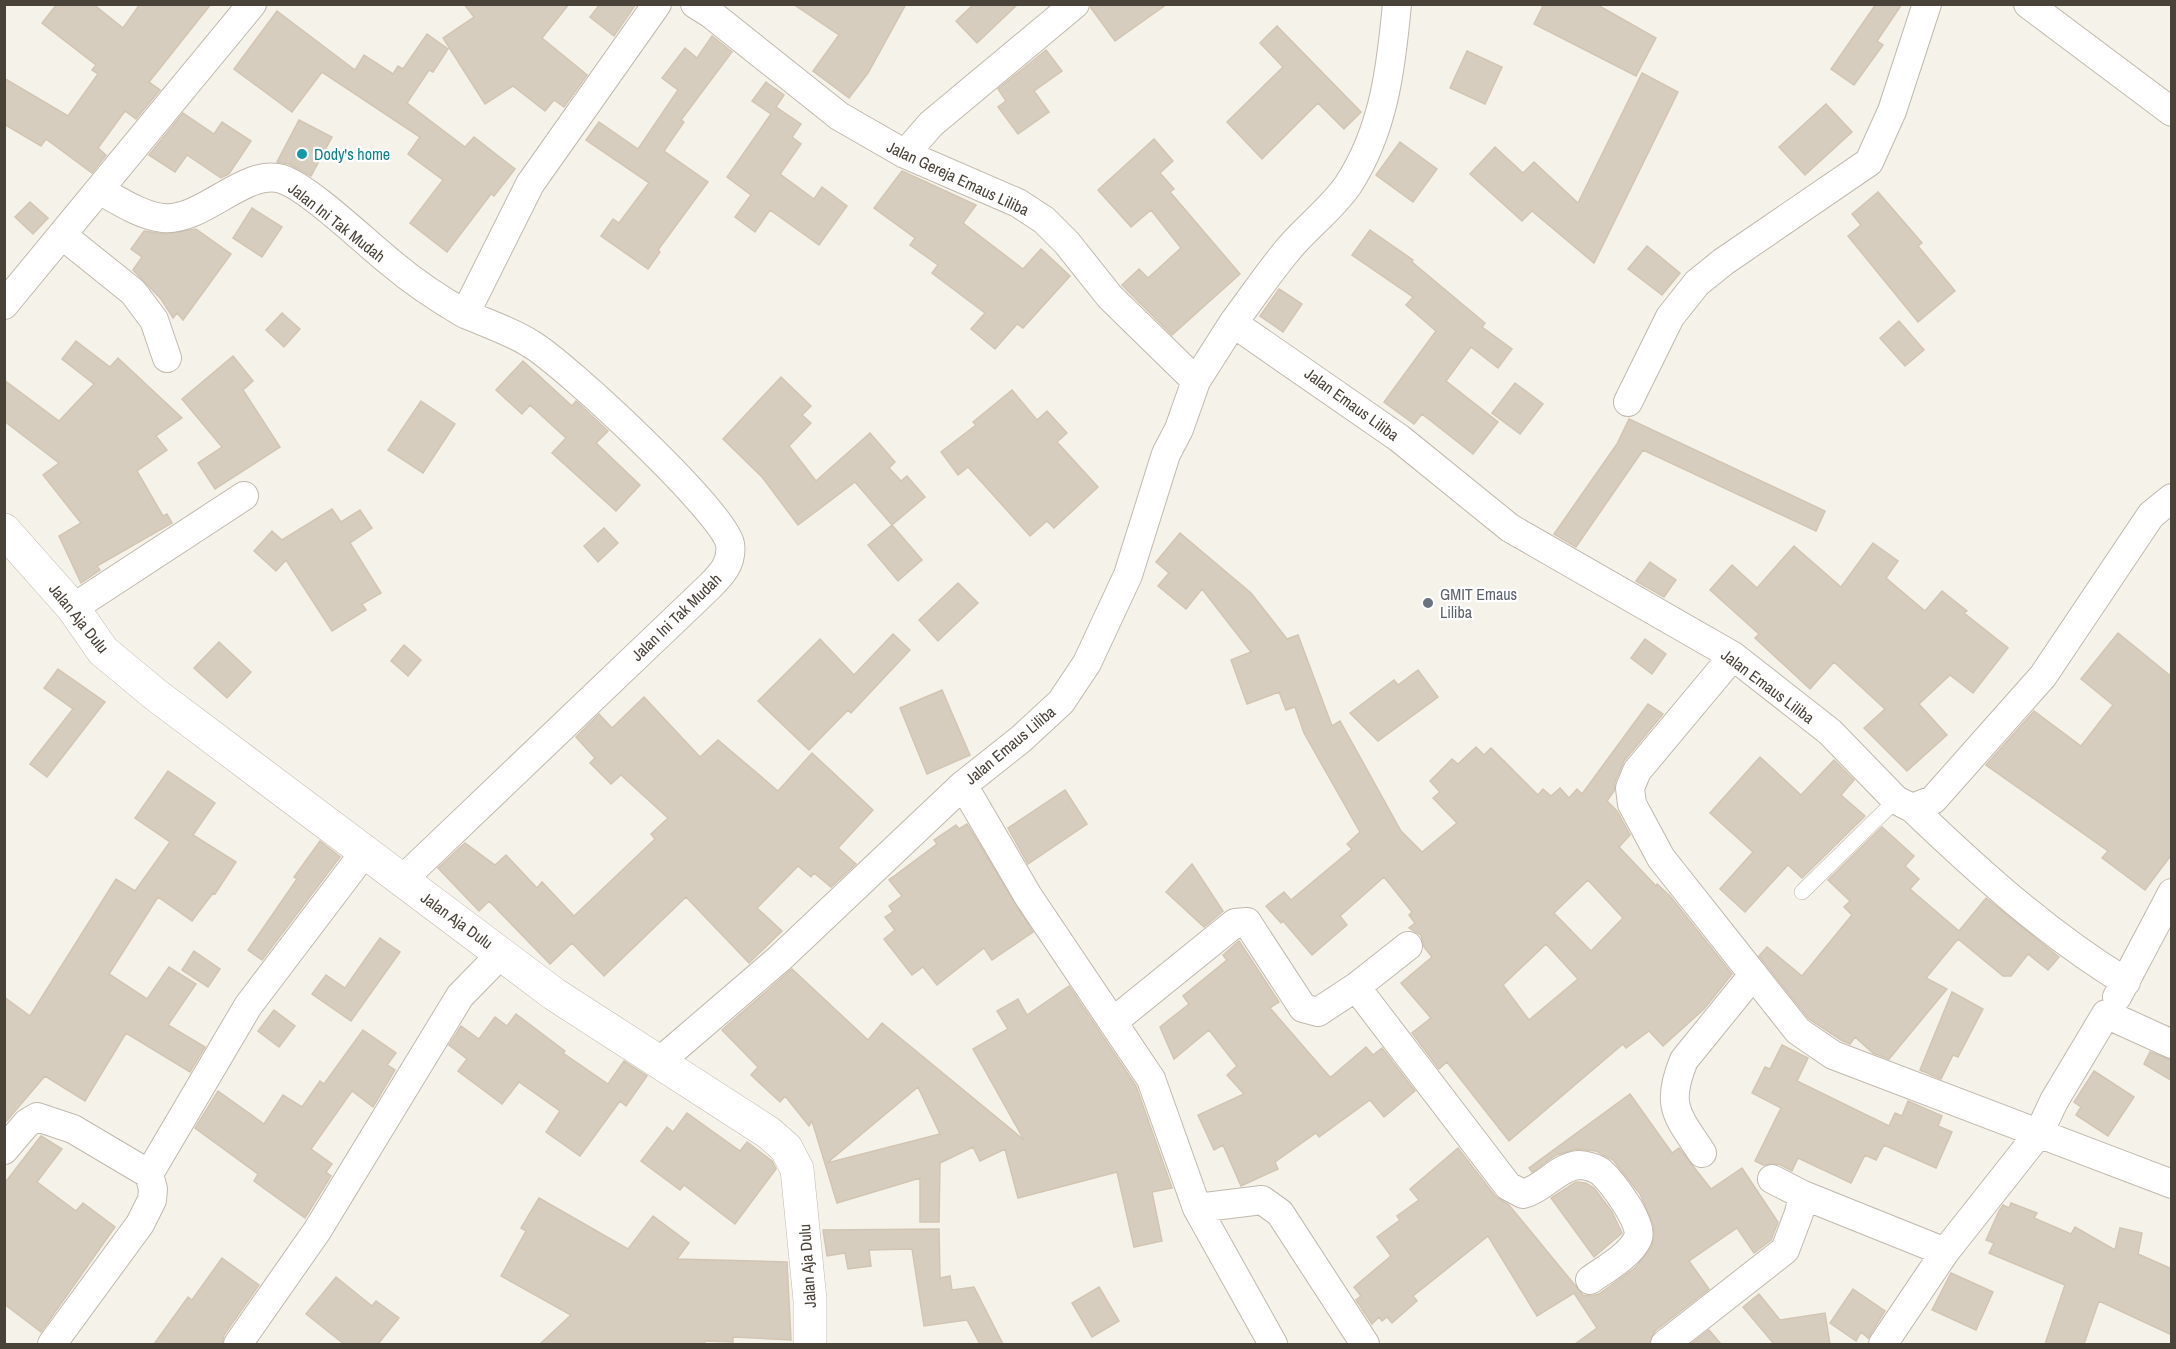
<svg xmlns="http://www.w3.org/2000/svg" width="2176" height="1349" font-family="'Archivo Narrow',sans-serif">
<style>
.building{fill:#d7cdbf;stroke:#d2c5b2;stroke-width:1.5;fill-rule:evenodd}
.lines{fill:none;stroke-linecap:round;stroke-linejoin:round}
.service-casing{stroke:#c1b9ac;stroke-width:16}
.minor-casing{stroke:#c1b9ac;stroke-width:30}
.tertiary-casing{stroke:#c1b9ac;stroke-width:34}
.service{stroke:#fff;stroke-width:15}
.minor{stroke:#fff;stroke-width:28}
.tertiary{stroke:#fff;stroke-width:33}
.culture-dot{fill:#0f9aa8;stroke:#fff;stroke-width:2}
.worship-dot{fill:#6b7280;stroke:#fff;stroke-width:2}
.labels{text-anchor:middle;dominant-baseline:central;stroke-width:4.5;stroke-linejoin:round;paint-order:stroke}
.culture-label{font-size:16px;fill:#0d838f;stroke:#fff;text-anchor:start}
.street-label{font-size:16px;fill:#494238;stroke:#fff}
.worship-label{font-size:16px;fill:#5b616d;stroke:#fff;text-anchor:start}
</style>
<rect width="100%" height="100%" fill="#f5f2ea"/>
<path class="building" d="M57,4h36l30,24 17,-24h71l-62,78 11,8 -24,29 -11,-8 -27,37 8,7 -14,18 -46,-34 -5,7 -37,-22v-46l64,38 30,-42 -6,-4 4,-5 -54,-42z
M464,4h105l-27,34 45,37 -23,32 -10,-7 -9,11 -32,-25 -28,18 -42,-66 31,-21z
M600,4h36l-22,32 -24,-19z
M793,4h113l-38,69 -19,25 -36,-27 26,-36z
M974,4h44l-41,39 -21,-22z
M1091,4h76l-52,37 -24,-33z
M1544,4h52l60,34 -20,38 -102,-52z
M1876,4h26l-25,37 6,4 -29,40 -23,-16z
M277,11l78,59 9,-15 29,19 5,-8 5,3 24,-35 21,15 -15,23 -4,-2 -22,33 58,44 9,-10 41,32 -21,27 -3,-2 -44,58 -37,-29 33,-43 -35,-26 12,-17 -98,-65 -30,40 -58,-43z
M1277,26l84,86 -17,17 -26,-26 -56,56 -35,-37 56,-55 -23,-24z
M712,36l20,16 -51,68 3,2 -20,29 44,31 -50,68 2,2 -12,17 -47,-33 12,-17 6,4 30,-40 -63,-43 13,-18 39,27 40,-59 -16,-12 23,-30 12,10z
M1046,50l16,21 -28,20 15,21 -31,22 -20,-27 8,-6 -8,-12z
M1467,51l35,16 -17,37 -35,-16z
M1642,73l36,19 -84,171 -62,-52 -10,10 -52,-47 25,-27 28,26 11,-11 44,41z
M766,82l18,13 -8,12 25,17 -9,13 9,7 -21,30 34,25 8,-12 25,19 -28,39 -49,-35 -15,22 -20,-15 16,-22 -24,-18 44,-63 -19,-13z
M1826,104l26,28 -47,43 -26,-28z
M183,113l31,21 8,-12 29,19 -22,33 -8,4 -34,-23 -12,17 -26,-17z
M299,120l33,17 -21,39 -22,-12 -12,-2z
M1154,139l19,22 -13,12 14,16 -4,3 70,82 -68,61 -50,-50 17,-16 9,9 33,-30 -30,-38 -20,17 -33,-37z
M1400,142l37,27 -24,33 -37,-27z
M902,171l74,34 -13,18 60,46 18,-20 29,27 -47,52 -6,-4 -22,25 -24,-20 14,-16 -53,-40 6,-8 -28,-20 5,-7 -41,-30z
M1878,192l44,51 -4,3 37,45 -37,31 -70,-86 13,-11 -9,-11z
M30,202l18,16 -15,16 -18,-17z
M252,208l30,19 -20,30 -29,-19z
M196,229l35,25 -48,66 -6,-7 -4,5 -12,-19 -28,-29 9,-13 -11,-8 13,-18 20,3z
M1370,230l43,30 -1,2 73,61 -3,4 30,22 -14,19 -27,-21 -25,34 52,41 -25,32 -51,-40 -8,10 -30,-22 52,-71 -30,-26 7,-8 -61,-42z
M1647,246l33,27 -18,22 -34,-26z
M1279,289l23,15 -19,28 -23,-16z
M282,313l18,16 -16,18 -18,-17z
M1899,321l25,29 -19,16 -25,-28z
M76,341l34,26 8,-9 64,60 -26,18 11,14 -30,21 26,45 4,-2 5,9 -75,43 3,4 -19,13 -22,-47 22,-13 -38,-48 16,-12 -55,-42v-41l55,41 35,-37 -32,-25z
M233,356l20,25 -10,9 37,57 -65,42 -17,-26 24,-16 -40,-48z
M523,361l49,45 4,-5 32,30 -12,12 44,42 -24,26 -64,-58 14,-15 -36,-33 -8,9 -26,-24z
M781,377l30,29 -9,9 9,8 -22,23 27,35 54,-48 25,29 -6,6 12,13 6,-5 18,21 -33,28 -37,-43 -57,43 -36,-48 -39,-38z
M1515,383l28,21 -23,30 -28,-21z
M1012,390l25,30 10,-9 20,22 -10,9 41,45 -44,41 -7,-7 -17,15 -62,-69 -10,8 -17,-23 35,-27 -3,-3z
M421,401l34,23 -32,49 -35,-23z
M1629,419l196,92 -9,20 -173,-81 -67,97 -22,-13 63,-90z
M332,509l9,13 19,-12 12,18 -22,15 31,50 -19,11 4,6 -34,21 -46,-71 -10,11 -22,-20 18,-20 10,9z
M892,525l30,35 -24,21 -30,-36z
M604,528l14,15 -20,19 -14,-16z
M1180,533l71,60 36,46 11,-4 34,91 8,-5 61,110 21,21 35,-29 -24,-25 7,-6 -10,-11 22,-22 6,5 18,-17 8,8 7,-7 47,47 5,-6 8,7 9,-8 9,10 8,-9 5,5 66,-90 15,10 -39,47 -9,21 -1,9 -7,10 10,10 13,24 -11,12 37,39 1,-2 13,12 62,78 -28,35 -41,37 -14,-15 -23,17 -3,-4 -114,97 -62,-79 -8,7 -27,-36 19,-15 -30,-35 31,-26 -8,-10 -3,-12 -12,-7 6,-5 -6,-8 3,-3 -28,-35 -44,39 7,9 -35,30 -29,-34 -2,2 -15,-17 18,-14 7,8 61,-51 -5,-5 13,-12 -56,-99 -9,-26 -9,3 -7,-18 -32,12 -16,-44 20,-8 -49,-63 -16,20 -28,-23 11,-13 -13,-11zM1588,880l35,38 -32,33 -37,-38zM1546,944l32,35 -49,41 -26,-35z
M1873,543l25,18 -12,17 39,33 17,-20 25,20 -3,2 44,35 -35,45 -23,-18 -31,29 28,31 -40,36 -43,-43 21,-19 -51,-47 -24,27 -55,-51 4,-4 -49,-44 22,-25 25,23 37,-42 47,41z
M1650,562l26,18 -12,17 -28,-16z
M958,583l20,20 -40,38 -19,-21z
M2118,633l54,44v177l-27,36 -43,-32 6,-7 -122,-86 48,-54 47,35 32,-41 -32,-26z
M893,634l17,16 -59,63 -3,-3 -39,40 -51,-49 62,-62 34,36z
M1645,639l21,15 -14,20 -21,-16z
M219,642l32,30 -24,26 -33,-30z
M404,645l17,15 -13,16 -17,-15z
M58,669l47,33 -58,75 -17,-13 43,-55 -29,-21z
M1418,670l20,27 -60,44 -28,-28 44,-33 4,5z
M942,690l28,65 -43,19 -27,-66z
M644,697l56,60 18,-17 60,51 34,-38 61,57 -35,38 18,16 -25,23 -17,-14 -3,4 -13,-11 -41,42 25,23 -33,32 -63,-66 -82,79 -32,-33 -22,21 -61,-63 -10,10 -41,-43 27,-25 30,22 11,-10 31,33 5,-6 32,34 81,-77 -4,-5 17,-16 -47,-43 -10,9 -21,-21 5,-5 -19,-21 23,-23 13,14z
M1760,757l41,38 33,-35 20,20 -13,15 24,21 -63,62 -14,-13 -43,47 -25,-23 33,-37 -43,-39z
M168,771l47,32 -22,32 43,27 -21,32 -2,-1 -21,28 -34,-24 -49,77 38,25 22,-32 27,17 -28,41 37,22 -15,25 -64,-39 -41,68 -40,-25 -41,48v-127l26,19 86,-137 19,12 35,-49 -35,-24z
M1065,790l22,34 -59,40 -20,-36z
M967,824l66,108 -41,28 -8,-12 -47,37 -14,-18 -11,8 -28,-36 11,-9 -10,-13 8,-5 -4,-6 13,-10 -13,-16 48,-36 -3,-4 22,-15 3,4z
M1882,827l32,29 -9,10 14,13 -9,10 49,42 27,-33 73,59 -11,13 -20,-16 -17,22h-8l-45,-37 -32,39 21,11 -58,70 -16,-6 -18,-16 -5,7 -9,-4 -32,-21 -50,-63 8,-9 35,29 50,-61 -8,-8 6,-6 -22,-21z
M320,841l20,16 -78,103 -14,-10 49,-71 -3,-2z
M1192,864l31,47 -19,16 -38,-35z
M380,938l20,14 -49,69 -39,-27 14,-19 19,13z
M1239,941l40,61 -9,6 59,68 2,1 35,-30 7,8 9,-7 33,43 -31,26 -14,-17 -51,37 -3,-4 -41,29 3,7 -37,17 -18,-41 -9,5 -16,-35 46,-21 -17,-19 10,-9 -28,-36 -35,29 -14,-32 29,-23 -6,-8 44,-36 -4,-5z
M194,951l26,18 -12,18 -26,-17z
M792,969l76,71 14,-17 142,117 -51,-91 35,-20 -11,-18 21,-12 9,16 42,-29 67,100 36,102 -20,4 10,49 -28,6 -17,-75 -99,26 -13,-49 -25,12 -7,-14 -33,16 -1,59h-19v-44l-83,25 -25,-82 -3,5 -24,-30 -5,6 -29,-27 7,-8 -36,-37zM918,1087l22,47 -113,29z
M1952,992l31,17 -25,48 -5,-2 -12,24 -21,-9z
M274,1010l21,16 -16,21 -21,-16z
M516,1014l49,37 -2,2 45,31 16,-23 23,15 -21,30 -6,-5 -40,55 -34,-24 14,-21 -41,-29 -17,22 -44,-33 9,-12 -18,-14 12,-19 18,13 16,-22 12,9z
M363,1030l33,23 -9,12 8,5 -22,37 -21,-16 -41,58 21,15 -6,8 5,4 -26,42 -51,-37 4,-7 -63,-46 23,-37 46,33 19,-29 19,12 18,-26 4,3z
M1782,1045l26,13 -11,23 92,45 6,-13 7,3 6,-15 34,15 -4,10 14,6 -16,36 -52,-23 -8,15 -11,-5 -14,28 -53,-25 -6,13 -13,-7 -16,1 -8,-4 26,-53 -29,-15 13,-26 5,2z
M2150,1052l22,8v21l-28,-17z
M2094,1071l40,26 -26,39 -32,-21 5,-8 -7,-5z
M1630,1094l42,59 7,-5 32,41 31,-21 36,54 -7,18 -17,13 -17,-25 -48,33 20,28 -54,42 -6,13h-74l22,-16 -23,-35 -37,23 -49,-80 -75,60 4,5 -25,22 -5,-6 -5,4 -3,-4 -7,7 -16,-24 5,-4 -7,-9 37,-31 -14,-19 23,-17 -3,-4 22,-16 -9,-11 48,-41 37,48 14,9 74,90 8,1 8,-2 36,-26 17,-22 2,-19 -14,-33 -27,-34 -17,-9 -20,-2 -20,6 -24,17 -3,-4z
M687,1113l53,38 7,-9 25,19 4,8 -41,55 -51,-39 -4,5 -39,-29 26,-34 6,5z
M41,1136l21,13 -25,33 39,29 7,-8 32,24 -74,105 -37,-28v-120z
M1576,1182l10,1 8,5 18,24 10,21 -28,24 -43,-59z
M539,1198l89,51 25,-33 36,27 -12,16 110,3 4,78 -58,-3v5l-28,-1 -1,3h-164l31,-29 -70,-39 25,-45 -5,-3z
M2011,1203l26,10 -3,5 37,16 4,-7 40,23 5,-22 22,5 -4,21 34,15v66l-73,-34 -15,43h-39l20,-59 -76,-32 5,-10 -8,-3 13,-29 4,-6 6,3z
M939,1229l1,49 10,-2 2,14 22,-3 29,57h-23l-13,-24 -43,6 -12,-77 -43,1 2,16 -23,3 -3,-16 -18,3 -4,-26z
M222,1258l37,27 -35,50 -2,9h-68l34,-47 4,3z
M1951,1273l42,19 -17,38 -44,-20z
M336,1277l36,29 4,-5 23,17 -21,26h-34l-38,-30z
M1099,1287l20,34 -27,16 -20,-34z
M1853,1289l32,22 -17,27 -7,-6 -5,9 -26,-18z
M1759,1294l21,26 45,-7 5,31h-56l-31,-37z
M1709,1330l12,14h-30z"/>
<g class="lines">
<g class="service-casing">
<path id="service" d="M1802,892l94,-92"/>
</g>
<g class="minor-casing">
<path id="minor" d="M695,4l16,10 128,102 66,38 113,49 26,17 23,23 43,54 86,84
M2028,4l144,108
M905,154l26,-30 144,-120
M101,191c18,10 41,25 62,27 40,4 81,-50 119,-39 27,9 83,63 108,83 22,19 49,37 75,52l65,-130 127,-180
M62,235l71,57 21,28 13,38
M4,305l248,-301
M1233,323c18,-24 34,-48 53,-71 19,-24 44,-41 62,-67 36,-55 43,-117 49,-181
M1628,402l42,-85 27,-34 26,-21 146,-100 23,-51 35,-107
M73,608l171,-112
M1733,656l-96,115 -7,17 2,16 29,54 137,173 35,24 339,129
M963,785l65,111 123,183 46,129 76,136
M1912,808c67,64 135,126 214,174
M402,880l307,-293c12,-12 24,-24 21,-43 -6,-32 -165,-180 -199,-200 -20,-13 -45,-21 -66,-30
M1356,987l52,-41
M2117,997l55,-104
M1114,1021l121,-98 12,-1 56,86 15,4 38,-25 152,199 15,8c20,-5 36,-28 56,-29 7,0 17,3 22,7 11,10 43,52 37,66 -8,18 -33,31 -48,42
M659,1062l120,-103 184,-174 58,-46 40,-37 26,-39 41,-88 38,-121 13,-25 17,-48 37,-58 166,115 111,90 223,128 97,76 66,68 16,8 21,-8 110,-124 108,-161 21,-17
M4,1150l23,-27 10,-6 36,12 76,45
M1702,1153c-25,-38 -37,-47 -18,-93l69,-85
M1772,1179l31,16
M1197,1208l65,-8 18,13 85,131
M52,1344l88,-120 12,-24 1,-11 -4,-15 99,-168 116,-153
M238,1344l79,-113 143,-235 42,-43
M1665,1344l120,-94 14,-37 4,-18 142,57
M1883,1344l62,-92 94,-119 15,-32 52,-87 66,30"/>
</g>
<g class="tertiary-casing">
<path id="tertiary" d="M4,530l69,78 30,43 53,44 398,299 215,139 17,15 11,21 13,131v44"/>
</g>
<use href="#service" class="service"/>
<use href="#minor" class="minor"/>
<use href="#tertiary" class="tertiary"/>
</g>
<circle class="culture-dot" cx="302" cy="154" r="6"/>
<circle class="worship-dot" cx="1428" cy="603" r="6"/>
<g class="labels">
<g class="culture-label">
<text x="314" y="154">Dody's home</text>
</g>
<g class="street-label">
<text transform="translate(958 178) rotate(25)">Jalan Gereja Emaus Liliba</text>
<text transform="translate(337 222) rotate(38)">Jalan Ini Tak Mudah</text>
<text transform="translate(1352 404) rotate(36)">Jalan Emaus Liliba</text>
<text transform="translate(676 617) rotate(-44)">Jalan Ini Tak Mudah</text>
<text transform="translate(79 618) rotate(51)">Jalan Aja Dulu</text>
<text transform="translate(1768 686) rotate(37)">Jalan Emaus Liliba</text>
<text transform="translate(1010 745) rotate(-40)">Jalan Emaus Liliba</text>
<text transform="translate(457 920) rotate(36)">Jalan Aja Dulu</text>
<text transform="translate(807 1266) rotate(-94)">Jalan Aja Dulu</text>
</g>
<g class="worship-label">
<text x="1440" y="594">GMIT Emaus<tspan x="1440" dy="18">Liliba</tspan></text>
</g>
</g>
<rect width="2176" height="1349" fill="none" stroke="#494238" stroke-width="12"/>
</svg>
